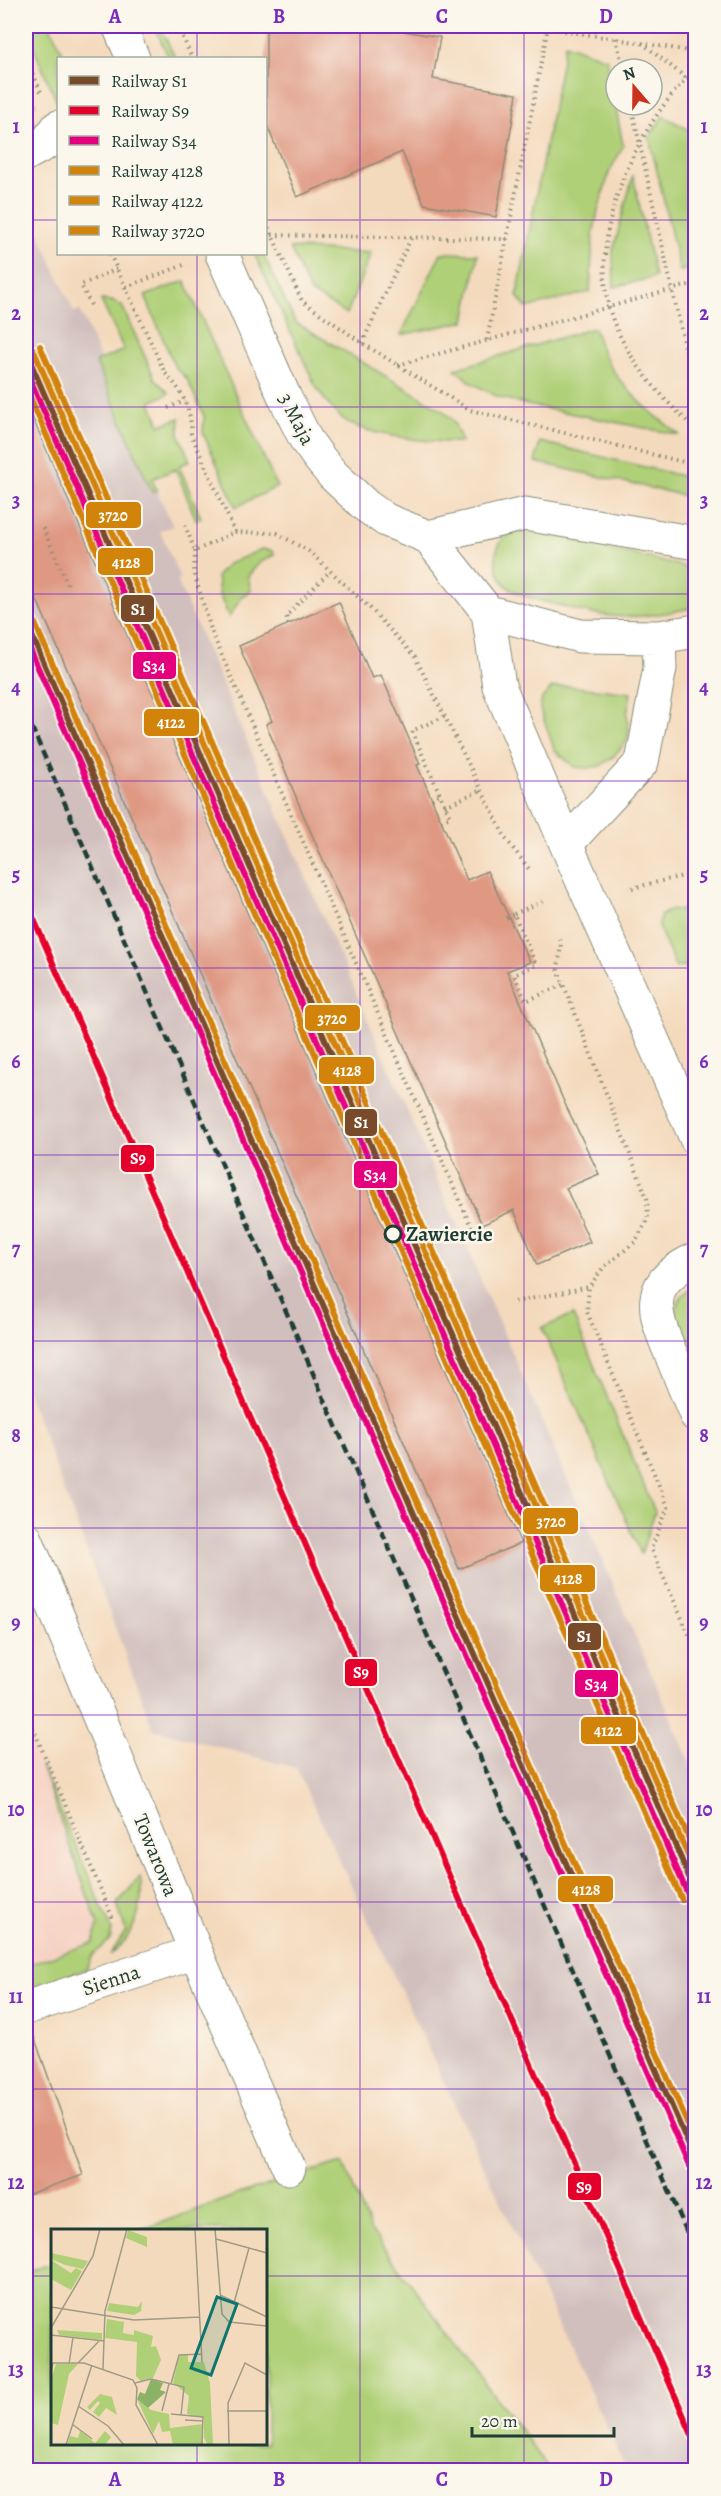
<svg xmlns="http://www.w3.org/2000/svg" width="721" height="2496" font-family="Alegreya,serif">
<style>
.built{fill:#f6d2c3}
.industrial{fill:#d1bfbd}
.green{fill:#b0d078;stroke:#688656;stroke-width:1.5}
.building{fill:#df9983}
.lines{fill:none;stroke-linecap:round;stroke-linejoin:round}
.minor-casing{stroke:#8a8c78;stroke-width:35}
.path{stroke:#8a8c78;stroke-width:4;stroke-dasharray:1.5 4.5;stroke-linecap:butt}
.minor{stroke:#fff;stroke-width:33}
.rail{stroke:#1f3d34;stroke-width:4.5;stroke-dasharray:9 4.5;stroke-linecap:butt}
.rail-1-casing{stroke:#fbf7ec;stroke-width:10}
.rail-2-casing{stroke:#fbf7ec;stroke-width:10}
.rail-3-casing{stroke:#fbf7ec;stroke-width:10}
.rail-4-casing{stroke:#fbf7ec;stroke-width:10}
.rail-5-casing{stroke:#fbf7ec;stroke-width:10}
.rail-6-casing{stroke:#fbf7ec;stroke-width:10}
.rail-1{stroke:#7a4b2a;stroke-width:6}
.rail-2{stroke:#e4002b;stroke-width:6}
.rail-3{stroke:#e5007d;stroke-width:6}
.rail-4{stroke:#d2830a;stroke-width:6}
.rail-5{stroke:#d2830a;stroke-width:6}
.rail-6{stroke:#d2830a;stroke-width:6}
.grid{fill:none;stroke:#7b2cbf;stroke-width:1.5;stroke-opacity:0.55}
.stop-dot{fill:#fbf7ec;stroke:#1f3d34;stroke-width:3}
.labels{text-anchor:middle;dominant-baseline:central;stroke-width:5;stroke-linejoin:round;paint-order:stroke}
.street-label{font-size:21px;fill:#1f3d34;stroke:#fbf7ec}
.stop-label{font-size:21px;font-weight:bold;fill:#1f3d34;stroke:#fbf7ec;text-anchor:start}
.inset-road{fill:none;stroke:#9f9b86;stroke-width:1.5}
.view{fill:#0f766e;fill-opacity:0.15;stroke:#0f766e;stroke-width:3}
.inset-edge{fill:none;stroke:#1f3d34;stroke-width:3}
.line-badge{stroke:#fbf7ec;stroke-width:2}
.badge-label{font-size:16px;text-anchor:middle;font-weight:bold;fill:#fff}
.neatline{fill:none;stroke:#7b2cbf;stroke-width:2}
.grid-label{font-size:20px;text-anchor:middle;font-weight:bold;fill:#7b2cbf}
</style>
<rect width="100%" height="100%" fill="#fbf7ec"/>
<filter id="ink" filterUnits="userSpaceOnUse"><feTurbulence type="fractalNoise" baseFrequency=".0167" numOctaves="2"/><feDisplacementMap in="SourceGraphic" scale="12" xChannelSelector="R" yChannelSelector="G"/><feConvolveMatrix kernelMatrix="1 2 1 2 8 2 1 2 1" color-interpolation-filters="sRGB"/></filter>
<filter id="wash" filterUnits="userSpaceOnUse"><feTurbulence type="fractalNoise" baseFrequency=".008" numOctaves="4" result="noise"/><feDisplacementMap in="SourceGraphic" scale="24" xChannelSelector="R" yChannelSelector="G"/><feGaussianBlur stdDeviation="1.35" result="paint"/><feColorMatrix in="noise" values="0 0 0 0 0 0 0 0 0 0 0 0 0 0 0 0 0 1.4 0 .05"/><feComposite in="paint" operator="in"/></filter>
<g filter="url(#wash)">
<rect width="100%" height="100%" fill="#f4dabd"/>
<path class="built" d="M26,1724l72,201 -5,18 -67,22z"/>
<path class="industrial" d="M26,203l48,109 6,-2 21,50 -5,3 56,129 5,-1 16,35 -13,5 20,47 -3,2 518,1194v696h-68l-331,-702 -143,-39 -127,-341z"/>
<path class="green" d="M26,26h24l15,32h-7v46l-32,-74z
M154,26h6l15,32h-6z
M565,44l42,15 16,87 -14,27 -11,38 -5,23 -3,58 -64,16 -9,-12z
M26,83l9,21 -7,3 10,22 -12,5z
M663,116l32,17v134l-15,4 -31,-134z
M633,175l22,102 -41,10 -1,-36z
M290,248l81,5 -24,61 -37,-22z
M441,253l37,1 -13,67 -64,14z
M263,254l32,68 144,86 14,12 9,22c-28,1 -89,-6 -113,-19 -15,-9 -25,-24 -34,-38l-60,-130z
M185,281l92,206 -41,20 -33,-74 1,-17 -17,-37 -12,-12 -30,-71z
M101,300l11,1 10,5 33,73 14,14 -18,9 9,23 20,-7 -1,16 11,27 -11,5 22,52 -5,2 -20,-51 -24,10 5,12 -5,1 -56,-130 28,-12z
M594,328c3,9 6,18 10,27 15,32 48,59 76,80l-152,-30 -32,-9 -24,-13 -17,-14z
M540,442l155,37v19l-160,-36z
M529,530l166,39v38c-57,13 -85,14 -141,-3 -12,-3 -24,-6 -36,-11 -20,-8 -30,-36 -15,-54 6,-6 17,-8 26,-9z
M262,549l11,2 1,4 -15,8 -11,13 3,15 -8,4 -14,22 -10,-23 -2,-18 11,-12z
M568,686l63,7 -4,21 2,16 -2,11 -14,16 -13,9 -13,2 -12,-1 -20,-16 -15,-42 2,-11 10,-10z
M672,909l23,4v80l-10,-28 -9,3 -17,-40 1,-12z
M695,1287v90c-12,-29 -39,-70 0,-90z
M573,1315l82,197 -14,42 -99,-226z
M41,1766l71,164 -2,10 -17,15 -6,14 -61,20v-24l67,-22 5,-18z
M140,1877c5,29 -6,61 -30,78l16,-24 -9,-27z
M343,2162l27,67 180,241h-524v-197l26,-10v181h214v-214h-125l101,-37z"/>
<g id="blocks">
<path class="building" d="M266,26h107l67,11 -7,42 84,15 -21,123 -72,-13 -22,-52 -105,45 -31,-74z
M26,402l495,1141 -62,26 -433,-994z
M339,602l33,76 9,-3 39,89 -3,1 50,115 20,-9 43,91 -23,9 58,133 34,70 -33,14 24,54 -53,23 -23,-55 -32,15 -179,-411 -37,-90 6,-3 -33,-75z
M31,2028l52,147 -57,20v-166z"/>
</g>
</g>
<g filter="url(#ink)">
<use href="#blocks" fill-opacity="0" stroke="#8a8c78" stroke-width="1.5"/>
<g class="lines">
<g class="minor-casing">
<path id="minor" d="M119,26l14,32
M26,154l19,-10 13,-17
M222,254l63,144 21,42 13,18 14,17 33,31 20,14 42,17 60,75 92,24 79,1 37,-6
M428,537l97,-23 171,29
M488,612l11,74 67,158 130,294
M566,844l76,-82 18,-94 -1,-31
M696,1259c-52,23 -44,51 -25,95 8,20 16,40 25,61
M26,1539l170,413 93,216
M26,2008l170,-56"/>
</g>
<path class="path" d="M178,26l14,32
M535,26l161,26
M616,38l7,31
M642,43l54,43
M26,57l15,35
M696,69c-62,57 -117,178 -79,261 18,38 47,71 79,99
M631,105l65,291
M266,222l36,79 60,42 108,67 226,55
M266,235l241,4
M110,254l55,119c17,17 27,36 26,61l44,98
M126,287l58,-22
M91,305l-10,-20 36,-16
M487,340l61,-313
M362,343l50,-107
M398,365l298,-82
M168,408l17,-7
M185,525l10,26 40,-19 42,1 33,19 61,57 44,48 91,182 23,30
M43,528l26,59
M195,551l-1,22 18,60 260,596
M289,624l-3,-8 44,-45
M432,799l8,-4
M445,806l36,-16
M441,821l9,-4 -38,-86 33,-15
M632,888l64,-15
M514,914l29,-13
M506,918l8,-4 22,51 -22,10 12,26 37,-16
M560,939l1,4 -3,27 89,228 1,21 -13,23 -32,26 -14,19 -2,25 81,195 -17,42 45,101
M515,1302l74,-15
M26,1711l87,208"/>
<use href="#minor" class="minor"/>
<path class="rail" d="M26,714l670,1539"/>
<g class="rail-1-casing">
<path id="rail-1" d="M26,352l670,1541
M26,622l670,1540"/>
</g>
<g class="rail-2-casing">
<path id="rail-2" d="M26,901l670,1543"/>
</g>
<g class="rail-3-casing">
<path id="rail-3" d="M26,370l663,1527
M26,640l663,1526"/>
</g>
<g class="rail-4-casing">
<path id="rail-4" d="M33,349l663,1525
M33,619l663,1524"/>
</g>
<g class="rail-5-casing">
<path id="rail-5" d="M26,388l656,1512"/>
</g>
<g class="rail-6-casing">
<path id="rail-6" d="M40,346l656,1509"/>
</g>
<use href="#rail-1" class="rail-1"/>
<use href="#rail-2" class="rail-2"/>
<use href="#rail-3" class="rail-3"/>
<use href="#rail-4" class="rail-4"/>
<use href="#rail-5" class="rail-5"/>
<use href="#rail-6" class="rail-6"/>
</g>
</g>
<path class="grid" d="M197,26v32M360,26v2444M524,26v2444M26,220h32M266,220h430M197,254v1976M26,407h670M26,594h670M26,781h670M26,968h670M26,1155h670M26,1341h670M26,1528h670M26,1715h670M26,1902h670M26,2089h670M26,2276h26M266,2276h430M197,2444v26"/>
<circle class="stop-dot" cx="393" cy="1234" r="8"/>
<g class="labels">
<g class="street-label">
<text transform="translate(297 419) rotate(63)">3 Maja</text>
<text transform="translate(156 1855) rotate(68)">Towarowa</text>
<text transform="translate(111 1980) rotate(-18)">Sienna</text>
</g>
<g class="stop-label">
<text x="406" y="1234">Zawiercie</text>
</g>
</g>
<g transform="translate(51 2229)">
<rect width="216" height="216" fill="#f4dabd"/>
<path d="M77,1l19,7v10l-21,-9zM0,24l37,8 -5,8 -18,-4 -14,-6zM0,31l20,13 5,-5 6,3 -11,19 -20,-11zM91,72l-1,10 -7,4 -27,-4 2,-8 29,4zM56,90l17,3 -1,11 11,2v-5l19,6 -2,11 5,-1 5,14 -8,18 -12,3 -5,-5 1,-34 -32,-4zM6,101l45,3v7l-43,-5zM128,126h9v7h16l6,21 3,62h-5l-4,-7v-20l-17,-4 2,-18 -16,-13zM5,135h22l-9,10 -11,51 -7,-2v-44zM49,165l12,3 5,18 -11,-7 -7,9 -6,-5 7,-9 -2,-2 -8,9 -3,-3zM86,170l14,11 18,4 1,14 33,-4 -1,21h-29l-3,-14 -8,1 -3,-11 -6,13zM29,202l15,12 10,-12 6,6 3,-4 -9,12 -37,-2 2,-7 8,2z" fill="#b0d078"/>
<path d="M100,150l12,4 -3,7 6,2 -18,16 -11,-9 3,-7 5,2z" fill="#8cb268"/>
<path class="inset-road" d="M144,0l7,133M164,0l7,85 7,8 38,4M165,10l33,9M198,19l18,5M169,66l47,22M183,74l15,-55M0,78l83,13 66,-3M0,99l42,-72 7,-27M0,106l53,6M27,134l21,-22M18,135l4,-27M52,140l2,-58 22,-82M0,142l2,-8h31l49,17 4,8 -1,17 22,40M84,154l16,-4 33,8 -3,28M120,155l8,-29 23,-1M27,177l30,20 16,19M111,182l7,-27M176,182h40M120,185l32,3 -1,28M134,191l18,1M21,195l20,15M15,216l26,-80M178,216l-1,-42 17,-40 22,12"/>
<path class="view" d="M166,68l20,7 -26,71 -20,-7z"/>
<rect width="216" height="216" class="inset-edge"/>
</g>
<g class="line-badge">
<rect x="85" y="501" width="57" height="28" rx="6" fill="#d2830a"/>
<rect x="97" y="547" width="57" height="29" rx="6" fill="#d2830a"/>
<rect x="120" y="594" width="35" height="29" rx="6" fill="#7a4b2a"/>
<rect x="132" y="651" width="45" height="29" rx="6" fill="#e5007d"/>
<rect x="143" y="708" width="57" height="29" rx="6" fill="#d2830a"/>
<rect x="304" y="1004" width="57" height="28" rx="6" fill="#d2830a"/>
<rect x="318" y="1056" width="57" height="29" rx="6" fill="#d2830a"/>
<rect x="344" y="1108" width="34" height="29" rx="6" fill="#7a4b2a"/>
<rect x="120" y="1144" width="35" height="29" rx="6" fill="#e4002b"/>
<rect x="353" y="1160" width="45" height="29" rx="6" fill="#e5007d"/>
<rect x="522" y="1507" width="57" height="28" rx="6" fill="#d2830a"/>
<rect x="539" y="1564" width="57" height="29" rx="6" fill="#d2830a"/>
<rect x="567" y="1622" width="35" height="29" rx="6" fill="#7a4b2a"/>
<rect x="344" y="1658" width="34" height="29" rx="6" fill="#e4002b"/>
<rect x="574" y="1669" width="45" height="29" rx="6" fill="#e5007d"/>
<rect x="580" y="1716" width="57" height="29" rx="6" fill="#d2830a"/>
<rect x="557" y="1875" width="57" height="28" rx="6" fill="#d2830a"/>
<rect x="567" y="2172" width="35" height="29" rx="6" fill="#e4002b"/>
</g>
<g class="badge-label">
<text x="113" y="521">3720</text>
<text x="126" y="568">4128</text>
<text x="138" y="615">S1</text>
<text x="154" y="672">S34</text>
<text x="171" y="728">4122</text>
<text x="332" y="1024">3720</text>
<text x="347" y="1076">4128</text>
<text x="361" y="1128">S1</text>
<text x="138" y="1164">S9</text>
<text x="375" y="1181">S34</text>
<text x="551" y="1527">3720</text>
<text x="568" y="1584">4128</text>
<text x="584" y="1642">S1</text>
<text x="361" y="1678">S9</text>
<text x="596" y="1690">S34</text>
<text x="608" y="1736">4122</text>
<text x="586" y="1895">4128</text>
<text x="584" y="2193">S9</text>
</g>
<rect width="721" height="2496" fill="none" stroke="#fbf7ec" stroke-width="66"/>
<rect x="57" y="57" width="210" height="198" fill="#fbf7ec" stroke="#a3ada2" stroke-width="1.5"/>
<rect x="69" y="76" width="30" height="9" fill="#7a4b2a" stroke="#a3ada2" stroke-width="1.5"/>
<text x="111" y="87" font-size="18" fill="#1f3d34">Railway S1</text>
<rect x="69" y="106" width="30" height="9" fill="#e4002b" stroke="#a3ada2" stroke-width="1.5"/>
<text x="111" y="117" font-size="18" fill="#1f3d34">Railway S9</text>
<rect x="69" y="136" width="30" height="9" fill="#e5007d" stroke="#a3ada2" stroke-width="1.5"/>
<text x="111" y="147" font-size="18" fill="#1f3d34">Railway S34</text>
<rect x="69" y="166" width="30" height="9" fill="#d2830a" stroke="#a3ada2" stroke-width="1.5"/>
<text x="111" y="177" font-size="18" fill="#1f3d34">Railway 4128</text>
<rect x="69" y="196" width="30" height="9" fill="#d2830a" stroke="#a3ada2" stroke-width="1.5"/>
<text x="111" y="207" font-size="18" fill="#1f3d34">Railway 4122</text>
<rect x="69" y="226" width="30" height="9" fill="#d2830a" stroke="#a3ada2" stroke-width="1.5"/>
<text x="111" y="237" font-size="18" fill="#1f3d34">Railway 3720</text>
<g transform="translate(634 87) rotate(340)"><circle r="28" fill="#fbf7ec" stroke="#a3ada2" stroke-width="1.5"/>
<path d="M0-4.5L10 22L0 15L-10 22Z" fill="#c8321e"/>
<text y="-9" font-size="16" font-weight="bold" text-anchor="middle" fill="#1f3d34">N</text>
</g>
<path d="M472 2427v9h142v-9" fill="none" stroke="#1f3d34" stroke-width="3"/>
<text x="481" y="2427" font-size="18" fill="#1f3d34" stroke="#fbf7ec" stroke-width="4.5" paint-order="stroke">20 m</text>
<rect x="33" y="33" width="655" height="2430" class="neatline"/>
<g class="grid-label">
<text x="115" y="23">A</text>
<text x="279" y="23">B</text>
<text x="442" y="23">C</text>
<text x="606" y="23">D</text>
<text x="16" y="133">1</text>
<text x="704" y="133">1</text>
<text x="16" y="320">2</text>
<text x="704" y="320">2</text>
<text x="16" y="507">3</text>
<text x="704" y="507">3</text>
<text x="16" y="694">4</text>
<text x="704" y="694">4</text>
<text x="16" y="881">5</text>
<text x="704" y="881">5</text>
<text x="16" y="1068">6</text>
<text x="704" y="1068">6</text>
<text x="16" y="1255">7</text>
<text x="704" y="1255">7</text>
<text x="16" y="1442">8</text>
<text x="704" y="1442">8</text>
<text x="16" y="1629">9</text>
<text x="704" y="1629">9</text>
<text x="16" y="1816">10</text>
<text x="704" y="1816">10</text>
<text x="16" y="2003">11</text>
<text x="704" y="2003">11</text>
<text x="16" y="2189">12</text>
<text x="704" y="2189">12</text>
<text x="16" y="2376">13</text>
<text x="704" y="2376">13</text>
<text x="115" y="2486">A</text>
<text x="279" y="2486">B</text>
<text x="442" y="2486">C</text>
<text x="606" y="2486">D</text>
</g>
</svg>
